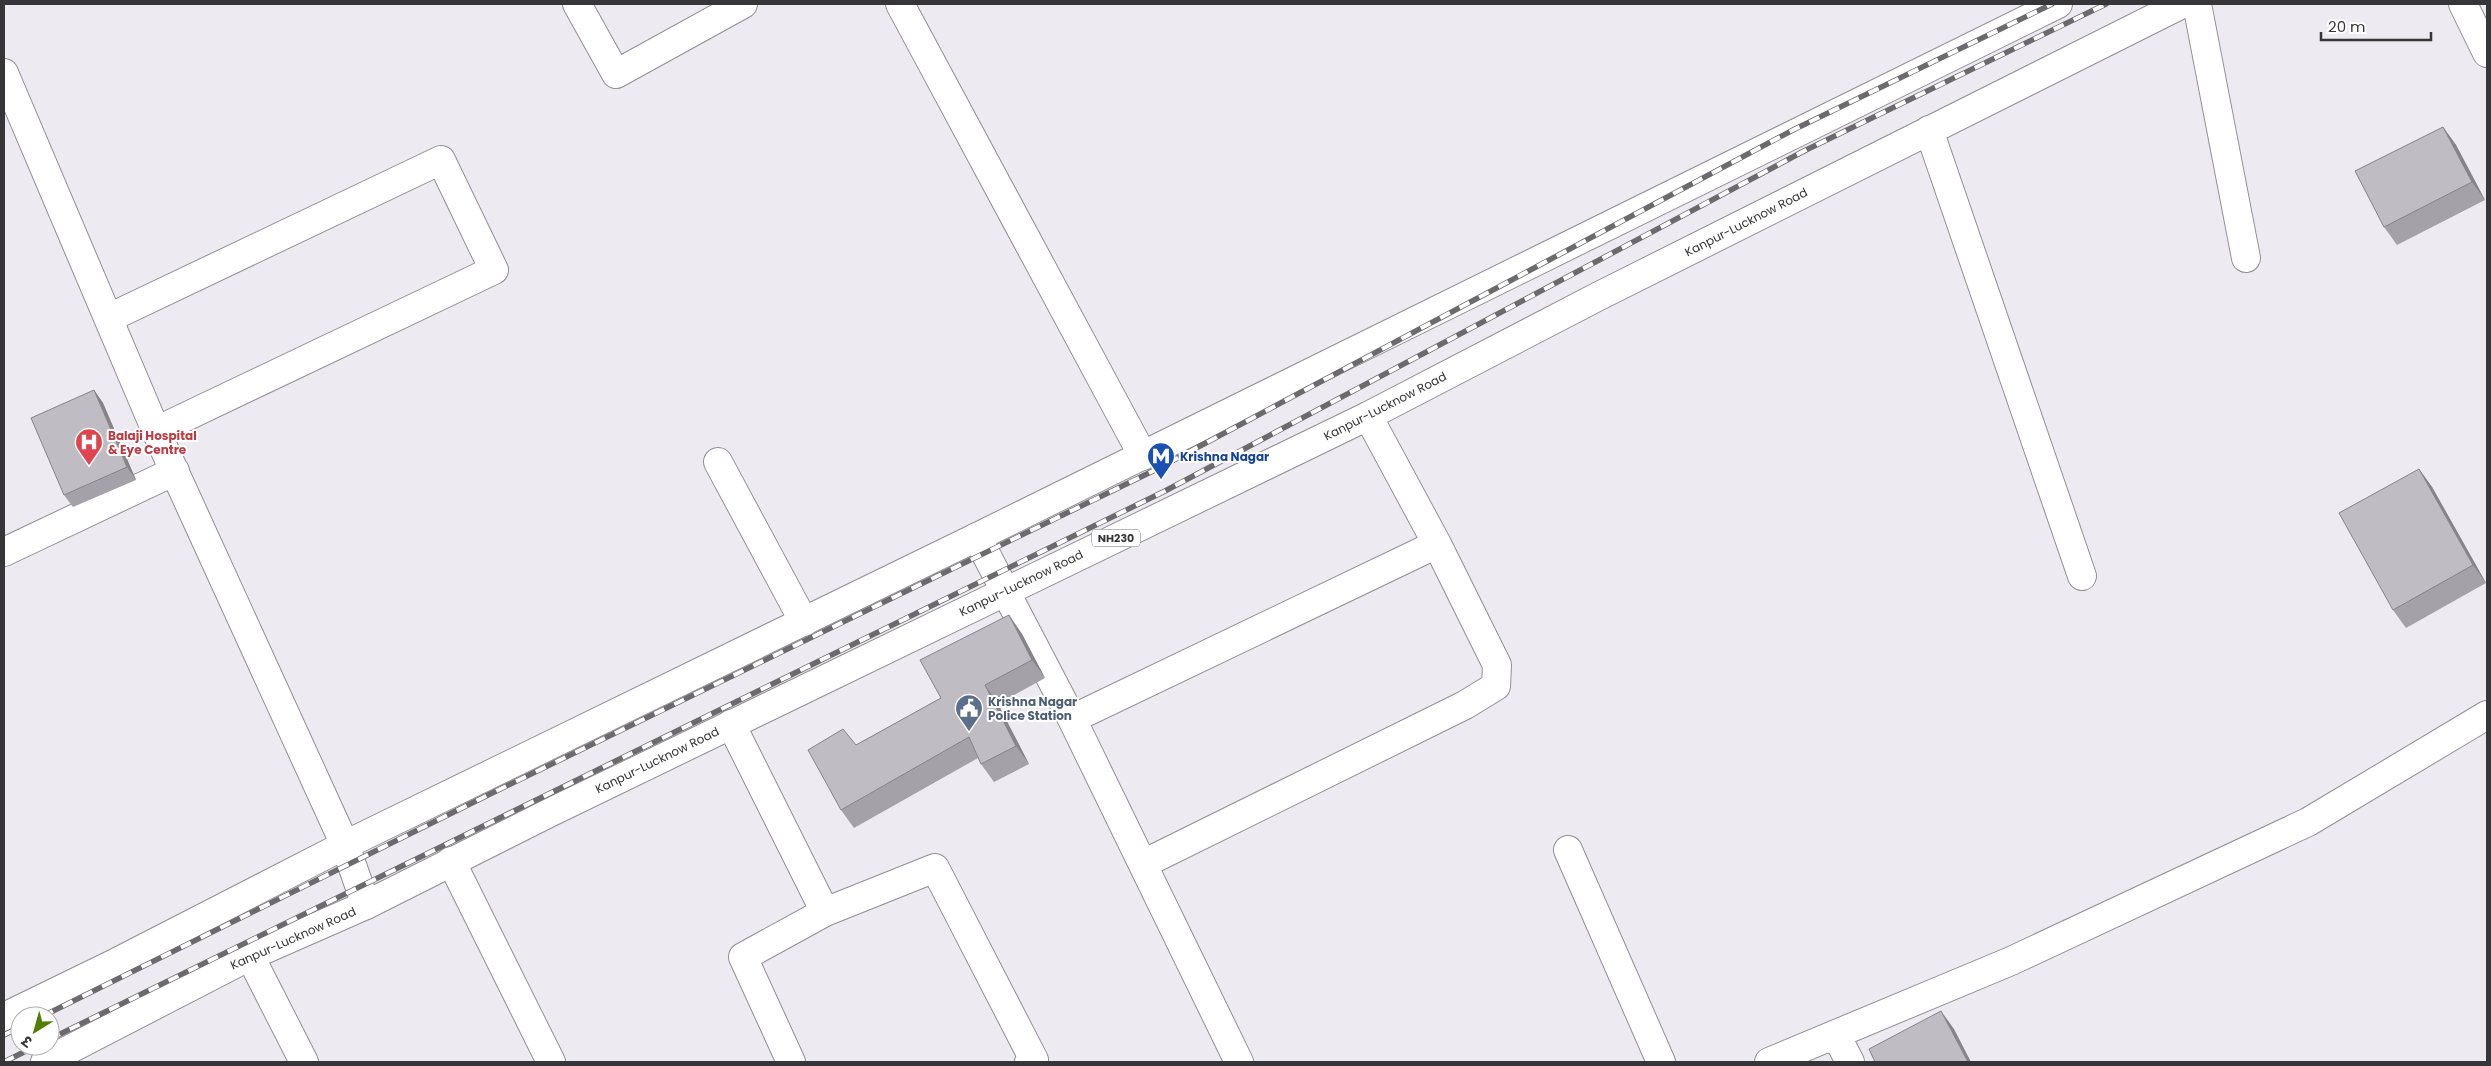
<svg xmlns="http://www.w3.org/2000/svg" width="2491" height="1066" font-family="Poppins,'Noto Sans Devanagari',sans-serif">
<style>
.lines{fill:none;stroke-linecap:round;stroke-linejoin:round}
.minor-casing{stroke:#918e94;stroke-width:30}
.highway-casing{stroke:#918e94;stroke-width:30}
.minor{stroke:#fff;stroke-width:28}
.highway{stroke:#fff;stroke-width:28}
.rail-casing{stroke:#6c6a6d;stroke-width:5.5}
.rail{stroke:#fff;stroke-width:4;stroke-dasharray:11;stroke-linecap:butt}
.wall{fill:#a4a2a8}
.shaded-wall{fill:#868488}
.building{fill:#bfbcc3;stroke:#868488}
.labels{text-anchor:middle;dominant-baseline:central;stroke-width:4;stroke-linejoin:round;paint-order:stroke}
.shield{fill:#fff;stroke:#727273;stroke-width:1}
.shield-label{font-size:11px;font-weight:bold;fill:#363537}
.street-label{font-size:12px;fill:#363537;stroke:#fff}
.health-label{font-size:12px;font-weight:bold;fill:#be3a42;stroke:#fff;text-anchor:start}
.transit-label{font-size:12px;font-weight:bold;fill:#164399;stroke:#fff;text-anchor:start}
.service-label{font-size:12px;font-weight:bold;fill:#4e5e75;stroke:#fff;text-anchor:start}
</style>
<rect width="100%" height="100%" fill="#edeaf1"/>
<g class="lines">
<g class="minor-casing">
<path id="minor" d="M577,4l39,70 127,-70
M900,4l243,452
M2197,4l49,254
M2463,4l24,49
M4,73l152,358 189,414 21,60
M1929,130l153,446
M109,318l332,-158 53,110 -338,161
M718,462l86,160
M977,537l95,182 167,343
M4,552l171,-81
M1072,719l365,-175
M731,724l94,188
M1568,850l93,212
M451,861l100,201
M1143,864l322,-159 31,-19 1,-21 -60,-121 -69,-128
M250,956l54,106
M1836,1035l14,27
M791,1062l-48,-105 82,-45 110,-44 99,192 -5,2
M1769,1062l242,-101 297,-139 179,-107"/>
</g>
<g class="highway-casing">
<path id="highway" d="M4,1017l109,-53 232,-119 632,-308 1081,-533
M45,1062l205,-106 116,-51 183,-92 819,-397 231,-120 583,-292"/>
</g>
<use href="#minor" class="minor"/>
<use href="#highway" class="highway"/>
<g class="rail-casing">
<path id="rail" d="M43,1016l443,-220 669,-326 638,-340 259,-126
M4,1035l16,-8
M50,1039l1115,-548 639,-340 302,-147
M4,1062l32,-16"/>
</g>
<use href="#rail" class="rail"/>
</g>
<path class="wall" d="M2443,127l13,18 29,55 -88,45 -13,-18z
M94,390l9,13 33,77 -63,27 -9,-12z
M2419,469l13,18 54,96 -80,45 -13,-18z
M1009,615l13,19 23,44 -47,26 31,60 -35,18 -13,-18 -3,-6 -124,70 -13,-18 15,-65 85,-47z"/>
<path class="shaded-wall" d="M2443,127l13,18 29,55 -13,-18z
M94,390l9,13 33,77 -9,-13z
M2419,469l13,18 54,96 -13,-18z
M1009,615l13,19 23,44 -13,-18z
M985,685l13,19 31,60 -13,-18z
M1941,1011l13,18 17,33h-3z"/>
<path class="building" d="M2443,127l29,55 -88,45 -29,-56z
M94,390l33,77 -63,28 -33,-77z
M2419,469l54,96 -80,45 -54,-97z
M1009,615l23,45 -47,25 31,61 -35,18 -12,-27 -128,73 -33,-60 35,-21 13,16 85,-47 -21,-38z
M1941,1011l27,51h-93l-6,-13z"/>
<defs>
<g id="hospital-pin" transform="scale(1.4375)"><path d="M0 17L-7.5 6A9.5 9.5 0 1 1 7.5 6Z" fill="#e0444e" stroke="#fff"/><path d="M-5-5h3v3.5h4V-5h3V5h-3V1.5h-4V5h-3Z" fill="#fff"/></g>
<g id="metro-pin" transform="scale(1.4375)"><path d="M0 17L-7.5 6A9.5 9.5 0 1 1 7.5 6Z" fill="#1a4fb4" stroke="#fff"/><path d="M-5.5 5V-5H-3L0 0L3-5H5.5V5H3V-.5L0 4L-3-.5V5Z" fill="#fff"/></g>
<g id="civic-pin" transform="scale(1.4375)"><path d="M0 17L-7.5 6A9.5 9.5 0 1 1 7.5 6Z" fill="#5c6f8a" stroke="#fff"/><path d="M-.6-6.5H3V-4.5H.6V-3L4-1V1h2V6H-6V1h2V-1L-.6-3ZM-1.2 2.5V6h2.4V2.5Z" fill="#fff"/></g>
</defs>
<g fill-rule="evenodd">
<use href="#hospital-pin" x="89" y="442"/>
<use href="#metro-pin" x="1161" y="456"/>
<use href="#civic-pin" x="969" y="708"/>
</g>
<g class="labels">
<rect class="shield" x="1092" y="529.5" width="48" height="17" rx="4"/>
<g class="shield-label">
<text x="1116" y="538">NH230</text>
</g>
<g class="street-label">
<text transform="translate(1746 222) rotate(-27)">Kanpur-Lucknow Road</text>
<text transform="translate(1385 406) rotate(-27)">Kanpur-Lucknow Road</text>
<text transform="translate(1021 583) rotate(-26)">Kanpur-Lucknow Road</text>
<text transform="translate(657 760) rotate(-26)">Kanpur-Lucknow Road</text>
<text transform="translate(293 938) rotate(-24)">Kanpur-Lucknow Road</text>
</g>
<g class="health-label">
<text x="108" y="435">Balaji Hospital<tspan x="108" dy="14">&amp; Eye Centre</tspan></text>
</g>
<g class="transit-label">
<text x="1180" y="456">Krishna Nagar</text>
</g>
<g class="service-label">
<text x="988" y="701">Krishna Nagar<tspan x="988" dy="14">Police Station</tspan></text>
</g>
</g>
<rect width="2491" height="1066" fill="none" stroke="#363537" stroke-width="10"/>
<g transform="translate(35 1031) rotate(217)"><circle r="24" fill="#ffffff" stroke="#afaeaf"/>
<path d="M0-4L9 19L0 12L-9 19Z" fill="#517d00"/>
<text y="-8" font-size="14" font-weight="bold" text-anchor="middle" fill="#363537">उ</text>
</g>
<path d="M2321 32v8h110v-8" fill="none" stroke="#363537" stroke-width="2.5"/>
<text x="2328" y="32" font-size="15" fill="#363537" stroke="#ffffff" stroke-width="4" paint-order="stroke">20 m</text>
</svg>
